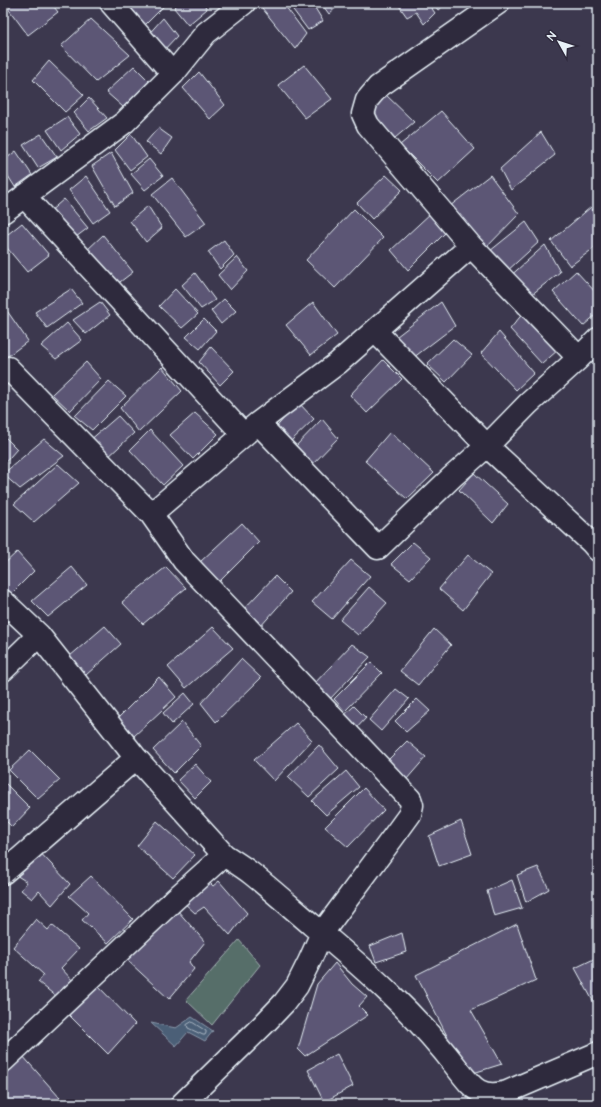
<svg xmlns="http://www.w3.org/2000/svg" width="601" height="1107" font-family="'Architects Daughter',sans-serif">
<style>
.green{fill:#576e69;stroke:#a0b0b0}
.water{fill:#4c5f77;stroke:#8a99ab}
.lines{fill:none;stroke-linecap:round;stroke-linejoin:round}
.shore{stroke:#aab7c4;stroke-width:1}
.building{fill:#5c5775;stroke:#e8f1f8}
.minor-casing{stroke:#e8f1f8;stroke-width:25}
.minor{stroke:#2f2a3d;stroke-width:22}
</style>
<rect width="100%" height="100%" fill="#3c384e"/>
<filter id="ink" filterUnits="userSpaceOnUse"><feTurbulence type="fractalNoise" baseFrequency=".025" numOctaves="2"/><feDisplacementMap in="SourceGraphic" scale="8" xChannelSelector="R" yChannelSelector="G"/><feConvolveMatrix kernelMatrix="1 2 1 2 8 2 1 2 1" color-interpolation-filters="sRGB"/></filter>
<g filter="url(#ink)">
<path class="green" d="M239,940l21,25 -48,60 -26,-25z"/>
<path class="water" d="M192,1017l21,14 -8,10 -17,-9 -12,14 -25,-23 25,5z"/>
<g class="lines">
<path class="shore" d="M192,1022l14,9v2l-1,2h-2l-15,-7 -1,-3z"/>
</g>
<path class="building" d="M4,3h47l7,9 -30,23z
M134,3h33l-26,26 -17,-16z
M179,3h24l4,6 -19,16 -14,-17z
M267,3h16l23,31 -11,15 -33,-41z
M288,3h24l11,18 -15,9z
M321,3h20l-12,11z
M397,3h31l7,10 -11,11 -8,-12 -9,5z
M433,3h14l-9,7z
M163,18l14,18 -15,16 -16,-15z
M91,19l39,36 -34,27 -35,-36z
M49,61l35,34 -19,17 -32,-32z
M304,65l28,34 -27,19 -27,-33z
M134,66l15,15 -26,26 -17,-15z
M199,72l26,33 -15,14 -27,-31z
M383,92l31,30 -19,16 -27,-30z
M89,98l18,20 -18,13 -15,-18z
M441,111l34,38 -37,34 -38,-38z
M67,117l13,17 -19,16 -14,-20z
M158,128l14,10 -11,16 -15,-12z
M541,132l14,23 -44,35 -11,-21z
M41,134l16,23 -19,11 -15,-23z
M131,134l16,23 -17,13 -15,-20z
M16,151l16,24 -17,12 -12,-19v-7z
M111,153l22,40 -18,13 -23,-40z
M149,159l14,17 -18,14 -14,-16z
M386,175l16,15 -30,29 -15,-16z
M490,175l29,39 -36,37 -33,-45z
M86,176l24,35 -17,12 -24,-33z
M172,178l34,45 -20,14 -34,-43z
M64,199l24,29 -16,12 -24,-27z
M148,206l14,22 -16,14 -16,-21z
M591,207l7,13v25l-28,21 -19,-25z
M354,209l29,29 -48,50 -29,-28z
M432,212l14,20 -38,38 -17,-20z
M526,222l13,20 -33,30 -16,-21z
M22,223l27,32 -22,17 -24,-29v-5z
M103,235l30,37 -17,13 -30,-34z
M224,240l10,15 -14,14 -12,-17z
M545,245l15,27 -34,27 -18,-21z
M237,257l11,14 -18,19 -12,-15z
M576,271l22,24v18l-15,13 -30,-34z
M195,273l20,27 -14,9 -19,-24z
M71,289l11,14 -35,25 -12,-16z
M175,289l23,25 -16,14 -23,-22z
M224,299l12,12 -15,13 -10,-13z
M100,302l10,13 -24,19 -13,-14z
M313,302l24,33 -26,20 -25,-30z
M441,302l14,24 -46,35 -17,-21z
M3,305l25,36 -24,18 -1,-1z
M524,312l34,38 -16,14 -32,-35z
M204,319l12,12 -16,18 -14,-12z
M67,323l15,17 -26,19 -15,-13z
M499,332l35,41 -18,17 -35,-37z
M453,339l19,16 -26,27 -19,-18z
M211,347l23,24 -14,14 -21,-23z
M383,360l19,19 -35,34 -17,-18z
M86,362l15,17 -31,32 -18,-17z
M162,367l20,24 -43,41 -19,-24z
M109,381l17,15 -34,34 -17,-14z
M298,402l16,17 -25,24 -16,-12z
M195,413l23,21 -25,25 -23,-24z
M118,416l16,17 -28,26 -17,-18z
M322,419l16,19 -29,30 -17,-18z
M150,430l33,36 -20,19 -33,-35z
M390,432l44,41 -27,26 -42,-38z
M3,435l14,14 -14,16z
M44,439l20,17 -44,33 -17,-15z
M58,464l21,19 -45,39 -20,-18z
M474,473l34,31 -15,19 -34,-33z
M242,523l17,19 -40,40 -19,-20z
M413,542l18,15 -21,22 -19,-15z
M17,552l17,19 -24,24 -7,-7v-23z
M468,555l23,19 -28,36 -24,-21z
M351,560l19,16 -38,43 -20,-17z
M72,567l15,18 -39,32 -16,-16z
M166,567l20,21 -43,36 -21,-22z
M275,576l16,16 -31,35 -18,-16z
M369,587l18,16 -29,32 -18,-15z
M105,626l16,18 -35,31 -16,-19z
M213,627l20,21 -47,40 -18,-21z
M434,629l17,16 -33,40 -18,-14z
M352,644l18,13 -41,43 -17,-14z
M241,659l20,19 -45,44 -15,-19z
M371,662l11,11 -37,38 -11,-12z
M159,677l17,20 -42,39 -18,-16z
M396,689l13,10 -28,32 -12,-11z
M185,693l9,11 -22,20 -9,-11z
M417,699l13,12 -24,21 -11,-11z
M354,706l12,12 -13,14 -13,-13z
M182,722l19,24 -27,27 -21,-23z
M296,723l16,17 -38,41 -20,-21z
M407,741l19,16 -20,23 -19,-19z
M319,745l20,24 -30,28 -21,-20z
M30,750l30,30 -22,19 -29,-29z
M195,764l16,18 -16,16 -17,-18z
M346,771l13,16 -33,28 -14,-14z
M3,781l27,27 -18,19 -9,-9z
M364,788l20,22 -36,37 -23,-20z
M157,821l38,34 -22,23 -36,-32z
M461,821l11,33 -33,12 -10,-30z
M33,845l37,39 -18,21 -13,-14 -7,8 -11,-9 6,-8 -19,-12z
M538,867l11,22 -23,13 -9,-27z
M91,876l42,43 -25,24 -26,-23 6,-7 -19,-17z
M204,877l9,9 6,-5 28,32 -17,22 -26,-28 -9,6 -12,-11z
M512,880l10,28 -28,8 -7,-25z
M177,910l28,32 -16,20 5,7 -25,30 -42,-39z
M36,919l12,11 4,-5 27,24 -18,19 12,13 -16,16 -19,-15 6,-7 -31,-28z
M517,924l19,56 -65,30 31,54 -35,11 -51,-100z
M402,933l4,19 -30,10 -6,-16z
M598,957v53l-23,-42z
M335,963l17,21 15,13 -8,9 9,9 -63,41 -7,-7 19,-65z
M95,983l40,41 -27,30 -41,-41z
M337,1054l16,32 -29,16 -16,-32z
M22,1055l38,43 -6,6h-51v-29z"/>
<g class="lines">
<g class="minor-casing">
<path id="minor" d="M111,3l62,71
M498,3l-120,84 -11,13 -4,14 5,11 103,121 108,112
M24,196l220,239
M3,212l122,-90 48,-48 33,-41 38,-30
M375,331l112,115 105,97 6,7
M3,373l5,-5 143,146 107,-91 120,125 74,-71 35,-31 41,-42 51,-46 19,-19
M258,423l80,-60 133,-117
M151,514l33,47 226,238 2,6 -2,9 -16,22 -72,97 -13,29 -12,24 -13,17 -21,22 -81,79
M3,601l36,34 97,123 88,97 -49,44 -172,162
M3,670l36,-35
M224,855c9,6 19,12 28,19 20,16 40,34 60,51 52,43 104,89 145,143 15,19 23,32 50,24l91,-39
M3,873l133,-115"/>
</g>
<use href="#minor" class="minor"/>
</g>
</g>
<rect width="601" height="1107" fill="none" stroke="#2f2a3d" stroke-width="16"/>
<rect x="8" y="8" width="585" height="1091" fill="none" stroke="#e8f1f8" stroke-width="1.5" filter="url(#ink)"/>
<g transform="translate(559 42) rotate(309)" stroke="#2f2a3d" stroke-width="3" paint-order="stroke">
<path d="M0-3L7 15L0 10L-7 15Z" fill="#e8f1f8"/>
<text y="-6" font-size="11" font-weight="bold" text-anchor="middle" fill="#e8f1f8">N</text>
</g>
</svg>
